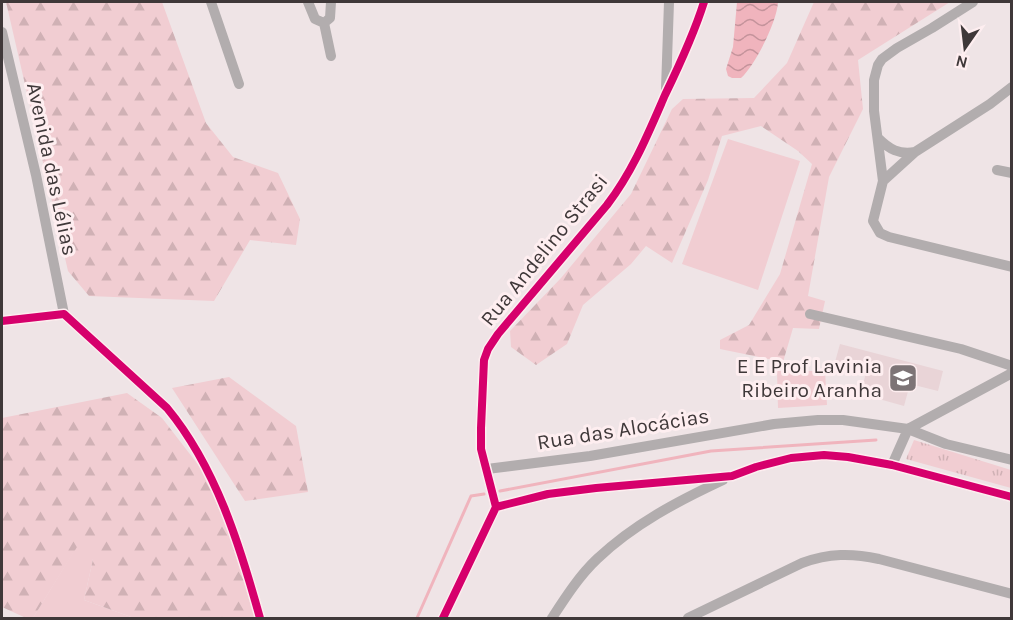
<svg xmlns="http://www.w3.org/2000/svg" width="1013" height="620" font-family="Karla,sans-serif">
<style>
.built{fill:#e9d4d7}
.grass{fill:#f1cdd2}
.forest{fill:url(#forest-firs)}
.park{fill:url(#park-tufts)}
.water{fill:url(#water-waves)}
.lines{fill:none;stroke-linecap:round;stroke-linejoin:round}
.stream{stroke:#f0b4bd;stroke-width:3}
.minor{stroke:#b2adae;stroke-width:10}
.cycleway-casing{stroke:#feeef0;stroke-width:11}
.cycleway{stroke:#d6006c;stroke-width:8}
.labels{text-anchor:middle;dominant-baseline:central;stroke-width:6;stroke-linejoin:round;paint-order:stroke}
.street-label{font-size:21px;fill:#3f3839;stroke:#feeef0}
.poi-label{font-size:21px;fill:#3f3839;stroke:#feeef0;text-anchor:end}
</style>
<defs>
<pattern id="forest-firs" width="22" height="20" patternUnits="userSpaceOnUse" patternTransform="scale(1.5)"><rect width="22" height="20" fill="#f1cdd2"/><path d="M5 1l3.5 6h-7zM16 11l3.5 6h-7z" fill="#d0b1b5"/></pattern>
<pattern id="park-tufts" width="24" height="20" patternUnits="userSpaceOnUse" patternTransform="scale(1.5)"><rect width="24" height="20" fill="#f1cdd2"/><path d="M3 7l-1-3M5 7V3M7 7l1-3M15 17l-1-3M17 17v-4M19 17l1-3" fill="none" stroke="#d0b1b5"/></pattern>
<pattern id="water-waves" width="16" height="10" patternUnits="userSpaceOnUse" patternTransform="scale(1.5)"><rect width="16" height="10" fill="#f0b4bd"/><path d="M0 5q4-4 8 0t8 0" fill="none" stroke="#c4939b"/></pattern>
</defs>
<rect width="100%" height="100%" fill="#efe4e6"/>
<path class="built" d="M840,344l103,27 -5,20 -28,-7 -6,22 -43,-12 5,-22 -31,-10z"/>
<path class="grass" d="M728,139l72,22 -42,129 -76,-26z
M777,371h48l2,34 -49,3z
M77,546h16v13l-9,41 50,18h-101z"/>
<path class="forest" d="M6,2h156l44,121 27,34 45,16 22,46 -4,26 -46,-5 -36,61 -125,-5 -21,-25z
M814,2h136l-92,58 5,49 -34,68 -21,119 17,5 -6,28 -26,-1 -10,34 -63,-13v-9l29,-15 31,-51 32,-110 -14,-13 -37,-25 -39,10 -14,44 -36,83 -26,-17 -15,18 -48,41 -16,39 -31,21 -25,-18 -1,-16 51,-53 70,-84 41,-85 11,-10 71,-1 33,-35z
M229,377l67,49 12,66 -63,9 -73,-113z
M127,393l35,25 51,66 47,134h-126l-50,-18 9,-41 -1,-13 -15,1 -44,71h-7l-24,-11v-189z"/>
<path class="park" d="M914,440l97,30v18l-105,-29z"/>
<path class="water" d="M737,2h41c-1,20 -23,63 -37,76h-9l-4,-2 -2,-7 7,-22z"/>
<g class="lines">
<path class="stream" d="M500,491l211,-40 165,-11
M417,618l54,-122 13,-2"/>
<path class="minor" d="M211,2l28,82
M308,2l7,17 9,4 6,-5 1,-16
M324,23l7,33
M2,32l34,143 28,139
M1012,87l-22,17 -75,48 -32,29 -10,40 7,12 9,4 123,30
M666,89l3,-87
M878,138c11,11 21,17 37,14
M997,170l15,3
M883,181l-9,-70v-31l4,-15 4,-6 15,-11 35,-20 41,-26
M810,314l151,35 51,17
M2,321l62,-7 103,94c49,59 73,138 93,210
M892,465l16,-36 104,-56
M487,469l103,-13 184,-32 44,-4h25l65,9 38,15 66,16
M496,507l-15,-58v-21l3,-68 4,-11 10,-15 109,-129c26,-34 41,-71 58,-110 15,-31 29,-61 39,-93
M443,618l53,-111 52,-13 48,-6 136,-12 24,-9 35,-9 33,-3 24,2 44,8 120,32
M552,618c13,-20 27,-42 45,-59 37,-35 81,-58 126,-79
M688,618l114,-55c27,-10 50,-10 77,-4l133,35"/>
<g class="cycleway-casing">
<path id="cycleway" d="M2,321l62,-7 103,94c49,59 73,138 93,210
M496,507l-15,-58v-21l3,-68 4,-11 10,-15 109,-129c26,-34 41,-71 58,-110 15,-31 29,-61 39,-93
M443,618l53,-111 52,-13 48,-6 136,-12 24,-9 35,-9 33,-3 24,2 44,8 120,32"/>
</g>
<use href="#cycleway" class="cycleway"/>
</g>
<defs>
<g id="school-square" transform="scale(1.5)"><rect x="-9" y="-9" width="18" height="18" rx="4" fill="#7d7476" stroke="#feeef0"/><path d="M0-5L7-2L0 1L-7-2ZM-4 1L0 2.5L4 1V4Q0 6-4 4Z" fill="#fff"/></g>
</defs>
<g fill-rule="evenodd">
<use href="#school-square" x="903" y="378"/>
</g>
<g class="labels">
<g class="street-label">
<text transform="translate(52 169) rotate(78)">Avenida das Lélias</text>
<text transform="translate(544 250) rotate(-51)">Rua Andelino Strasi</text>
<text transform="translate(623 429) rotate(-9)">Rua das Alocácias</text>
</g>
<g class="poi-label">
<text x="882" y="366">E E Prof Lavinia<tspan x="882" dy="24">Ribeiro Aranha</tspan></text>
</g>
</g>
<rect width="1013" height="620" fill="none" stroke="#3f3839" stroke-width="6"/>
<g transform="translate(965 48) rotate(194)" stroke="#feeef0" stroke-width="4.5" paint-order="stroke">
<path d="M0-4.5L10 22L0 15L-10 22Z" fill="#3f3839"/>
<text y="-9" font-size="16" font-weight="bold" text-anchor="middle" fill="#3f3839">N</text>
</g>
</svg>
